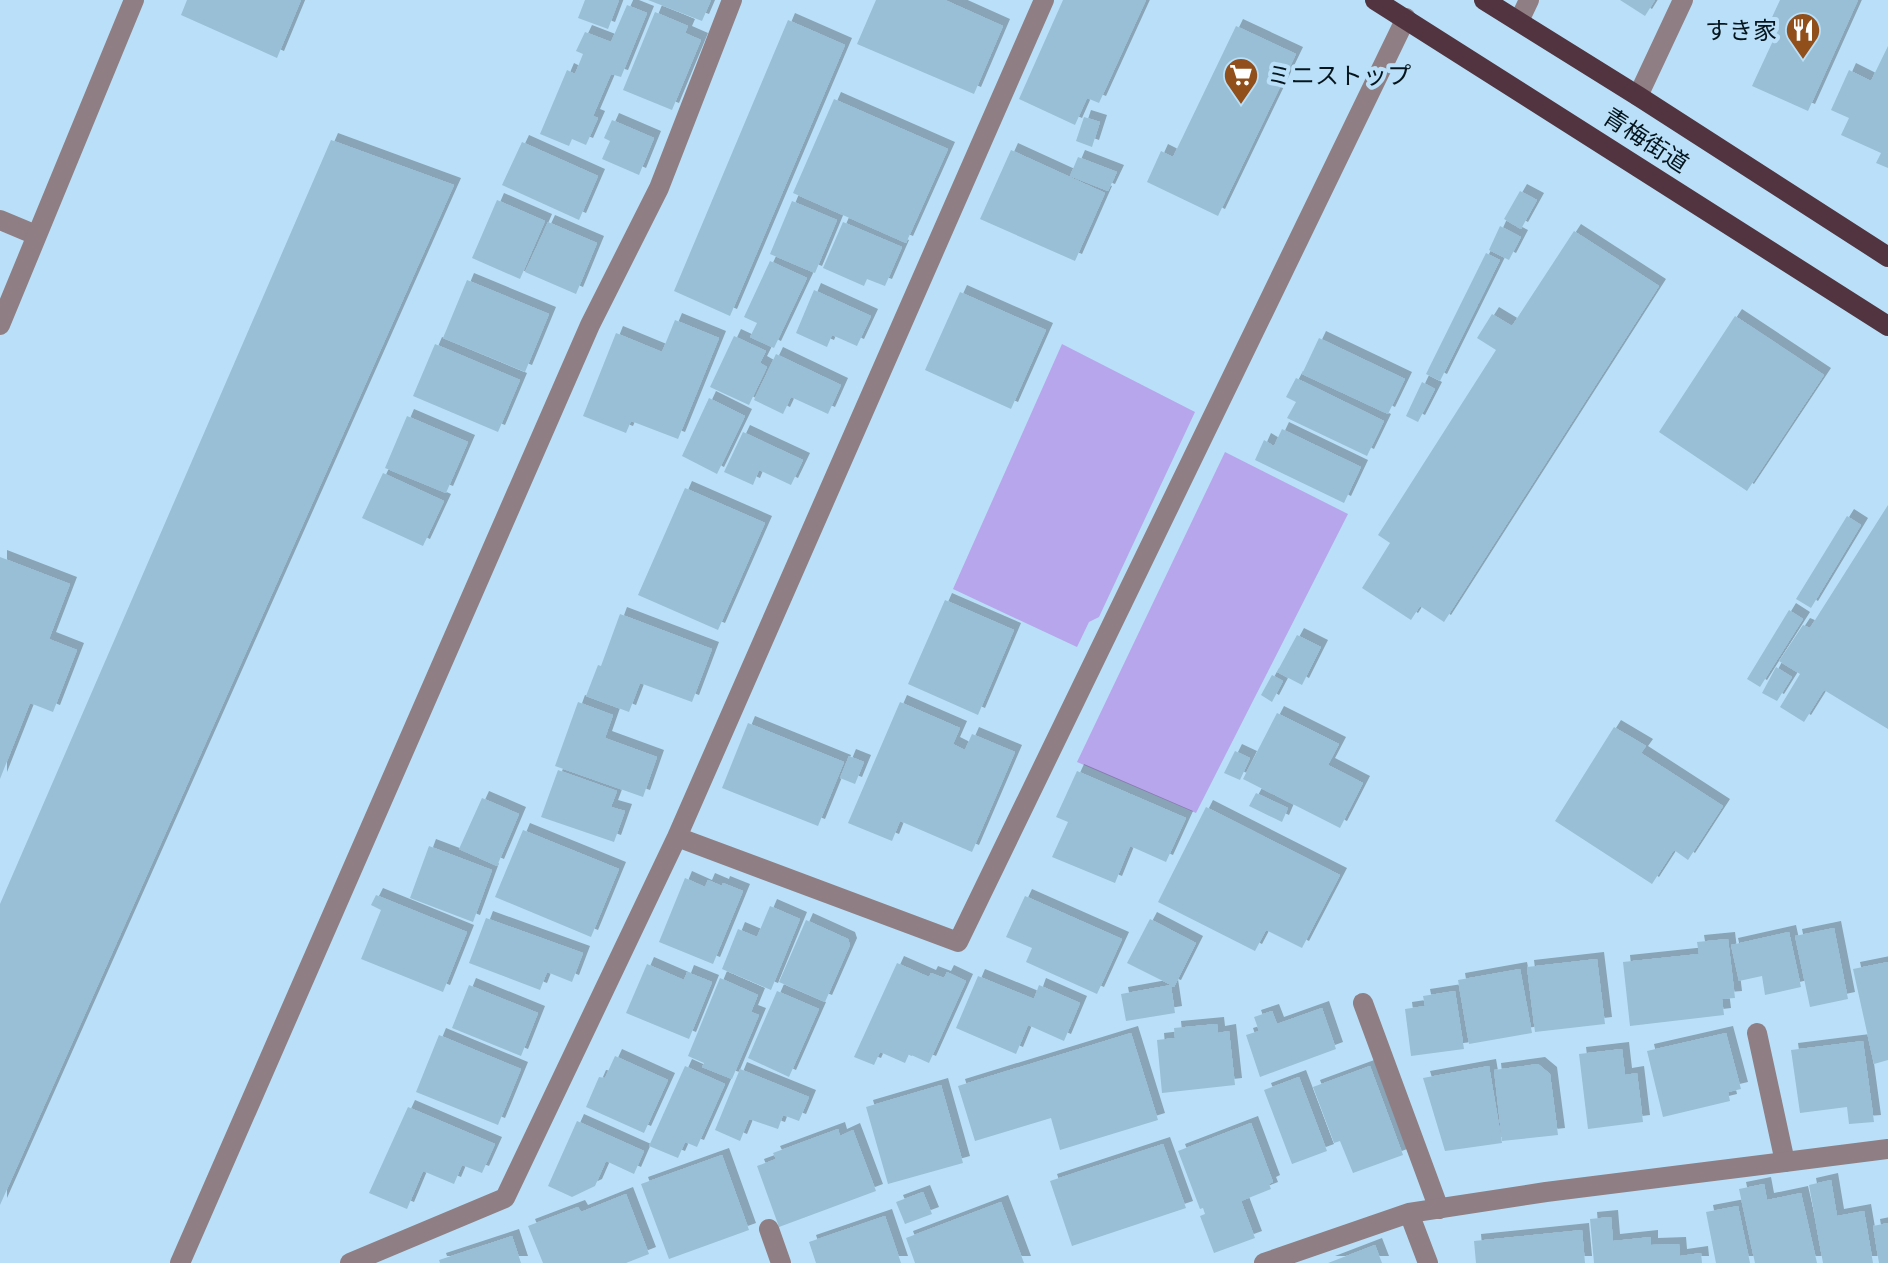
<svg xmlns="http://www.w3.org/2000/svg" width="1888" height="1263" font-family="Helvetica,'Noto Sans JP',sans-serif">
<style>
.green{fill:#b7a6ec}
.building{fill:#99bfd6;filter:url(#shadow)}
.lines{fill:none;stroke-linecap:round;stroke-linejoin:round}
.service{stroke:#8f7e84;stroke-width:20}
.minor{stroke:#8f7e84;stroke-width:20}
.primary{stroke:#51343f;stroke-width:20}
.labels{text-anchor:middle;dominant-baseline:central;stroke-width:8;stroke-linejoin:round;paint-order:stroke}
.poi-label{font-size:24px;fill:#06151d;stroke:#b9e0f8;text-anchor:end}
.street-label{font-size:24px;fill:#06151d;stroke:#b9e0f8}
</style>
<defs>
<filter id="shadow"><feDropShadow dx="7" dy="-7" stdDeviation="0" flood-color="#0004"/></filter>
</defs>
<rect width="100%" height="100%" fill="#b9e0f8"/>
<path class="green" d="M1062,344l133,68 -96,205 -10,5 -12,25 -124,-58z
M1225,452l123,62 -152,299 -119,-51z"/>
<path class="building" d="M187,0h114l-24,58 -96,-43z
M585,0h34l-11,29 -30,-11z
M648,0h63l-9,21z
M876,0h69l58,26 -29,68 -117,-50z
M1063,0h83l-47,103 -12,-5 -12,27 -56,-26z
M1620,0h35l-10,16z
M1780,0h78l-50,111 -56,-25 26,-56 -10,-4z
M627,5l20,8 -26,64 -10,-3 -18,42 5,2 -12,27 -14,-6 -3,7 -29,-12 27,-64 8,4 8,-20 -7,-3 9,-19 26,10z
M655,12l33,14 -3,7 16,7 -29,70 -49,-20z
M788,20l57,25 -115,271 -56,-25z
M1236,26l60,28 -78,162 -71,-34 14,-31 12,6z
M1888,46v122l-12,-5 5,-10 -40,-18 8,-17 -18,-8 18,-40 22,11z
M834,99l114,50 -42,94 -113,-50z
M1084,117l16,5 -8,25 -16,-6z
M612,120l42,18 -15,37 -37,-16 8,-18 -6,-3z
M331,140l123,45 -454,1020v-301z
M522,142l76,34 -19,44 -77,-35z
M1011,150l94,43 -30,68 -95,-42z
M1078,157l39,15 -9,19 -38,-15z
M1520,191l17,9 -16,29 -17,-10z
M497,200l48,21 -25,58 -48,-21z
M792,201l45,19 -22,53 -45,-19z
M548,222l49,21 -21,51 -51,-22z
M843,222l59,25 -17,39 -18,-7 -3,7 -41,-18z
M1500,226l21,11 -12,23 -20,-10z
M1574,231l85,55 -215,336 -24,-16 -9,14 -49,-32 28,-45 -12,-8 118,-185 -19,-12 15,-24 20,12z
M1486,253l14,7 -60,121 -14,-7z
M770,261l37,17 -33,70 -24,-11 7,-14 -13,-6z
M467,280l82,34 -24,58 -82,-34z
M814,290l57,26 -14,30 -25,-11 -5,12 -31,-14z
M960,292l86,38 -35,79 -86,-39z
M1735,316l89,59 -77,116 -88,-59z
M675,320l44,18 -41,101 -47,-18 -5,12 -43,-17 33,-83 46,19z
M734,336l32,15 -6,12 7,4 -18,38 -39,-18z
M1319,338l86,41 -17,35 -86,-40z
M435,344l85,36 -22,52 -85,-36z
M776,354l65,31 -13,29 -37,-17 -8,17 -29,-14z
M1296,378l88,43 -17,35 -80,-38 9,-16 -10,-5z
M1422,382l13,7 -17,33 -12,-6z
M709,398l36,18 -28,58 -35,-18z
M407,416l61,26 -22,51 -61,-25z
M1282,429l79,38 -17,36 -89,-43 9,-20 10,6z
M743,432l60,28 -12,25 -32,-15 -6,15 -29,-13z
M383,473l61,28 -21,45 -61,-28z
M685,488l80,35 -47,107 -80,-35z
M1888,505v224l-64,-39 -20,32 -24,-15 20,-33 -21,-13 24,-36 7,3z
M1847,516l14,9 -50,83 -15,-9z
M0,557l70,27 -21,55 28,11 -24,62 -23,-9 -30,76z
M945,600l69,30 -36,85 -70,-31z
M1789,610l14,9 -43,68 -13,-8z
M620,614l92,35 -20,53 -52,-19 -11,29 -43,-16 12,-31 3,1z
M1297,635l24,12 -19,38 -25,-13z
M1776,667l16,10 -15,24 -15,-8z
M1272,675l11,6 -11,21 -11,-7z
M578,702l35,13 -8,23 52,19 -14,40 -88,-31z
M900,702l60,26 -7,16 12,6 7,-16 43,18 -43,100 -72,-31 -8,20 -44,-18z
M1277,713l62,31 -11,21 35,18 -23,45 -97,-49z
M748,723l96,39 -26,64 -96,-38z
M1614,727l32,19 -5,7 82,53 -35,54 -14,-10 -22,34 -97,-63z
M1235,751l15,7 -10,22 -16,-7z
M849,756l15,6 -9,22 -15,-6z
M558,770l59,21 -6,16 14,4 -11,31 -73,-25z
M1077,771l109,47 -20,44 -36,-16 -15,37 -63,-26 16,-35 -12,-5z
M1256,793l32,15 -6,14 -33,-16z
M482,798l37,16 -22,52 -38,-17z
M1206,807l134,68 -38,73 -36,-18 -11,21 -97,-49z
M523,830l96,39 -28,68 -96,-40z
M429,846l63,24 -19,52 -63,-24z
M685,878l20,9 3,-7 14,6 1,-3 20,8 -30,73 -54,-22z
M376,895l91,37 -24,60 -82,-33 20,-49 -10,-5z
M1025,896l97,43 -25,55 -71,-32 6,-14 -26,-11z
M770,906l30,13 -29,71 -49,-21 16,-40 19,8z
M486,918l97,35 -11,29 -25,-10 -7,18 -71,-27z
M1150,919l46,24 -22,44 -3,-1 4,27 -49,8 -5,-27 50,-9 -44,-22z
M806,920l42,19 2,6 -25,57 -46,-20z
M1834,928l14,71 -38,8 -15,-71z
M1789,932l12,55 -36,8 -3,-19 -23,5 -8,-36z
M1728,939l7,59 -13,1 2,16 -94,11 -7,-64 76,-8 -2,-12z
M1597,959l8,65 -70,8 -8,-65z
M1888,962v98l-14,4 -21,-95z
M897,963l32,14 2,-4 13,5 3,-6 19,9 -37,82 -20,-9 -4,9 -25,-11 -6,13 -20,-8z
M647,964l37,16 3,-8 25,10 -23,57 -63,-26z
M1520,969l12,64 -63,11 -11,-64z
M978,976l56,23 5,-14 41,18 -16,38 -36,-16 -12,29 -60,-26z
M720,978l38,17 -7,17 8,3 -27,64 -30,-12 2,-4 -16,-7z
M469,985l69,28 -17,43 -69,-28z
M777,991l42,18 -30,68 -41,-19z
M1455,991l9,58 -53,7 -6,-47 20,-3 -2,-10z
M1322,1008l14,41 -76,28 -14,-42 13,-4 -5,-14 18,-6 5,13z
M1217,1024l1,9 11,-2 6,54 -73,8 -5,-53 18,-2 -1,-10z
M1131,1033l27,87 -98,30 -9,-32 -76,23 -17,-55z
M1726,1033l15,56 -13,3 2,9 -67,16 -16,-66z
M439,1035l82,34 -23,56 -82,-33z
M1863,1041l11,81 -25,2 -2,-17 -47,6 -9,-63z
M1622,1049l3,26 12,-2 6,49 -55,7 -9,-75z
M615,1056l53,24 -24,53 -58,-26 13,-30 6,1z
M1538,1064l12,10 8,61 -56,6 -8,-71z
M685,1066l40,18 -28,63 -12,-5 -7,16 -29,-12z
M1370,1066l33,89 -50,18 -13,-32 -6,2 -21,-56z
M1489,1066l13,77 -57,8 -22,-73z
M740,1069l69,28 -10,24 -16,-6 -5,14 -29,-10 -9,22 -25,-11z
M1299,1077l28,74 -35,13 -28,-74z
M941,1085l22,78 -75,21 -22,-77z
M408,1107l87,37 -13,29 -20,-8 -8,19 -31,-13 -16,38 -38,-16z
M577,1121l67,30 -10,23 -28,-13 -11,25 -23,11 -24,-11z
M1251,1123l22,59 -4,2 2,5 -30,12 14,37 -41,15 -14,-37 5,-2 -2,-6 -3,1 -22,-58z
M838,1129l2,7 13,-6 23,61 -97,36 -22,-61 19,-7 -3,-6z
M1163,1144l23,64 -114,38 -22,-65z
M722,1155l27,75 -80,29 -28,-75z
M1831,1180l6,36 27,-5 9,52h-50l-14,-78z
M1764,1184l3,16 34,-7 16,70h-62l-16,-74z
M923,1192l9,22 -27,10 -9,-22z
M626,1194l23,60 -23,9h-83l-15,-37 50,-19 3,5z
M1001,1202l23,61h-109l-9,-25z
M1738,1206l12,57h-34l-10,-51z
M885,1216l16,47h-85l-7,-21z
M1611,1217l2,24 38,-4v8l28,-1 1,12 21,-3 1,10h-108l-4,-44z
M1888,1223v40h-9l-6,-37z
M1582,1230l3,33h-109l-2,-22z
M512,1236l9,27h-81l-1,-3z
M1375,1245l7,18h-54z"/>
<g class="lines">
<path class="service" d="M1638,96l45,-96
M0,220l36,15
M1363,1003l76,206
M1757,1033l28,129
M769,1229l12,34"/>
<path class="minor" d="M1519,21l10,-21
M0,325l134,-325
M677,837l281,105 448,-924
M1409,1213l19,50
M180,1263l410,-938 69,-137 73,-188
M350,1263l155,-65 172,-361 367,-837
M1264,1263l145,-50 137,-21 342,-43"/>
<path class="primary" d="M1375,0l513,326
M1484,0l154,96 250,161"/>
</g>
<defs>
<g id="restaurant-pin" transform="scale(1.8)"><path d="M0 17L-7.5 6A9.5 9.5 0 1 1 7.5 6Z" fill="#904f1b" stroke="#b9e0f8"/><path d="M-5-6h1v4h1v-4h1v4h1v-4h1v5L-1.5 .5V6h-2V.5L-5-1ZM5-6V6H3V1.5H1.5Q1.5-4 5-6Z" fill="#fff"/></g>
<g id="supermarket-pin" transform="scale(1.8)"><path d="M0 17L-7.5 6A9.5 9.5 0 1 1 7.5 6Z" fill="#904f1b" stroke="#b9e0f8"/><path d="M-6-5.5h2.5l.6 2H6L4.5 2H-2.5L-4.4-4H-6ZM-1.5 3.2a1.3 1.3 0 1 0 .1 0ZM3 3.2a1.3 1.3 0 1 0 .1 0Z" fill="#fff"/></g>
</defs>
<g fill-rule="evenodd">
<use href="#restaurant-pin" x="1803" y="30"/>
<use href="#supermarket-pin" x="1241" y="75"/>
</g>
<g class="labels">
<g class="poi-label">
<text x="1777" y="30">すき家</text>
<text x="1267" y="75" text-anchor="start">ミニストップ</text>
</g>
<g class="street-label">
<text transform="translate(1646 140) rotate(33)">青梅街道</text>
</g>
</g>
</svg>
